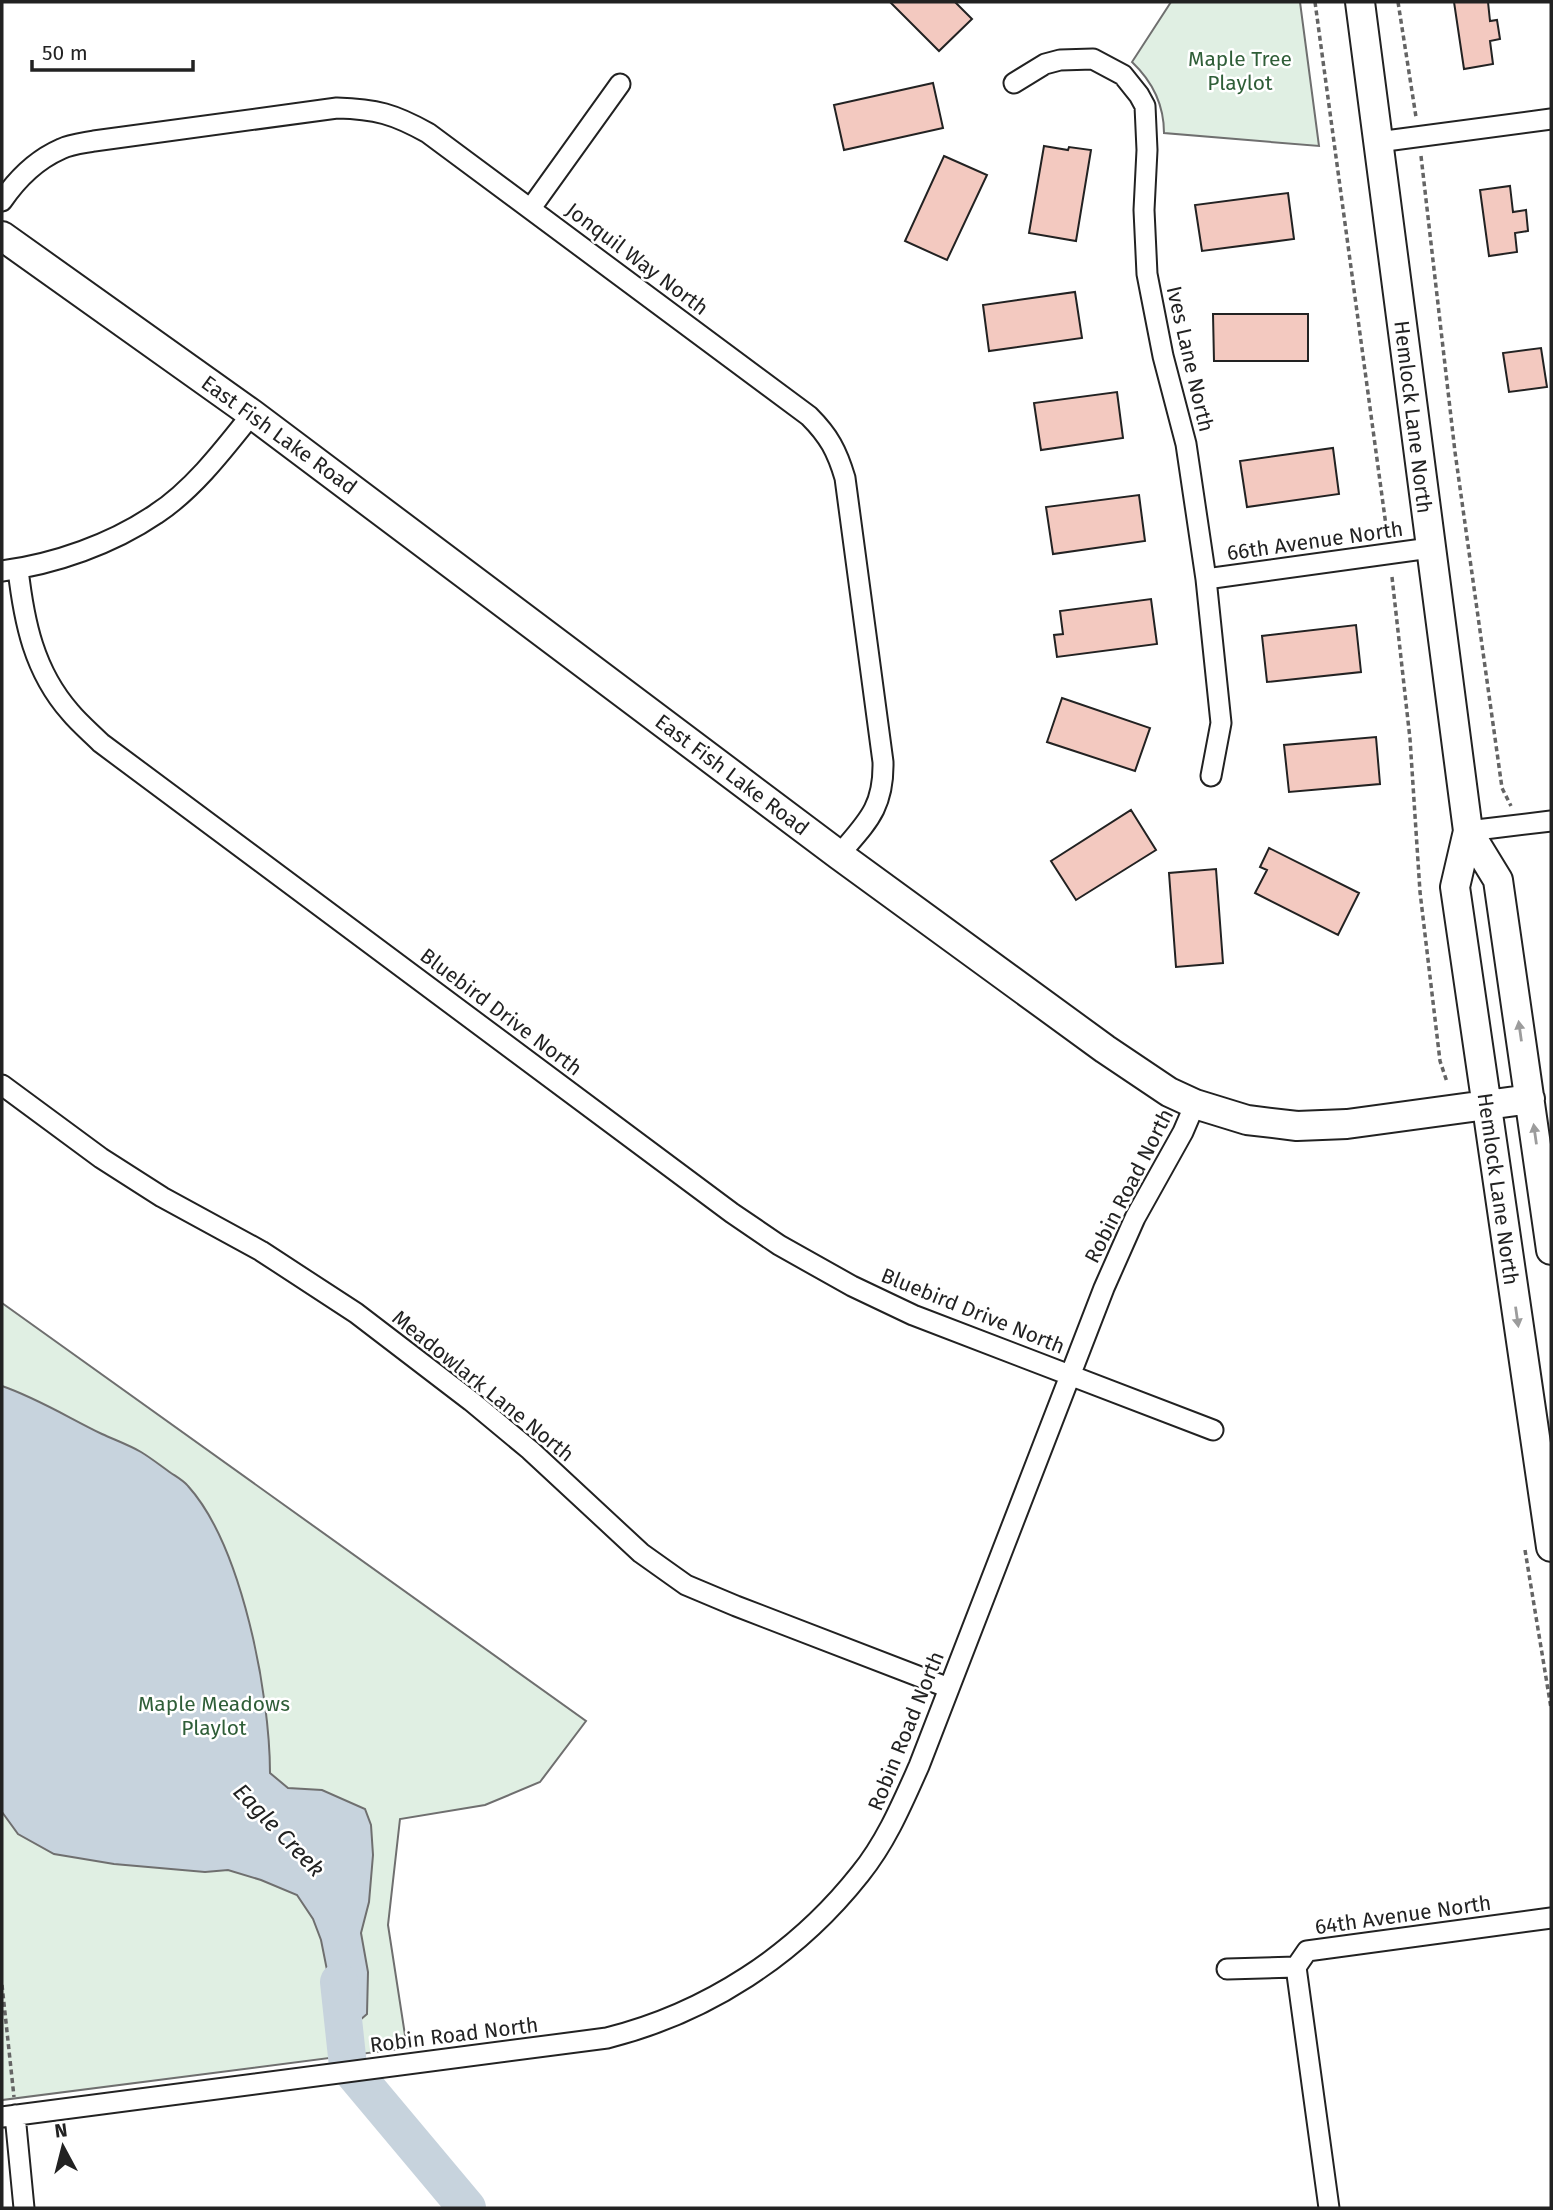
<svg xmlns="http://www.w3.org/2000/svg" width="1553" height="2210" font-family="'Fira Sans',sans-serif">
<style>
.green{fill:#e0efe3;stroke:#6f6f6f;stroke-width:2}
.water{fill:#c7d3dd;stroke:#6f6f6f;stroke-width:2}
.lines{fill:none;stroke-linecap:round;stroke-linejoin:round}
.river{stroke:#c7d3dd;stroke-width:38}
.building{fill:#f3c9c0;stroke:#222;stroke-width:2}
.street-casing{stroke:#222;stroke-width:23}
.secondary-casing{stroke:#222;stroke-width:32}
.path{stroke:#646464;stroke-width:3.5;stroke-dasharray:5 3.5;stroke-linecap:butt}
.street{stroke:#fff;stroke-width:19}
.secondary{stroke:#fff;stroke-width:28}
.oneway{fill:#9c9c9c}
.labels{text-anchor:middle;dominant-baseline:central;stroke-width:5;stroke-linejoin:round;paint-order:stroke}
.park-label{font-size:21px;fill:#2f5e38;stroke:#fff}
.street-label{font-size:21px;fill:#222;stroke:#fff}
.water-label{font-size:23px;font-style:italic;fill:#222;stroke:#fff}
</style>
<rect width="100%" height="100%" fill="#fff"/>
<path class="green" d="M1171,2h129l19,144 -155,-13c0,-28 -12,-52 -32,-71z
M2,1303l584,418 -46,61 -55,23 -85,14 -12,106 19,123 -405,52z"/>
<path class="water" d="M2,1386c35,12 67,32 100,48 13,6 27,11 39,18 10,6 20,14 30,21 6,4 13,8 17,13 54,60 82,208 82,287l18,15 34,2 43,19 6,16 2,30 -4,47 -8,31 7,39 -1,42 -22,19 -18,-21 1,-37 -7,-35 -8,-21 -16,-24 -36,-15 -33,-10 -23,2 -91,-8 -60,-10 -36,-20 -16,-22z"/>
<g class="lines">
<path class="river" d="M339,1982l9,84 119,142"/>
</g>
<path class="building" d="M890,2h65l17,17 -33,32z
M1454,2h34l2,19 7,-1 3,19 -10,2 3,23 -29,5z
M933,83l10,45 -99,22 -10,-45z
M1044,146l24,4 1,-3 22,3 -15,91 -47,-8z
M944,156l43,19 -40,85 -42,-19z
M1510,186l3,26 13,-2 2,21 -13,2 2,19 -28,4 -9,-66z
M1288,193l6,46 -92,12 -7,-46z
M1075,292l7,46 -93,13 -6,-46z
M1213,314h95v47h-94z
M1541,348l6,39 -38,5 -6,-39z
M1117,392l6,46 -82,12 -7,-47z
M1333,448l6,46 -92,13 -7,-46z
M1139,495l6,46 -92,13 -7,-47z
M1151,599l6,45 -100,13 -3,-22 9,-1 -3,-23z
M1356,625l5,47 -94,10 -5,-46z
M1062,698l88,30 -15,43 -88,-29z
M1376,737l4,47 -91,8 -5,-47z
M1131,810l25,40 -80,50 -25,-39z
M1269,848l90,45 -21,42 -83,-42 12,-23 -7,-3z
M1216,869l7,94 -47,4 -7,-94z"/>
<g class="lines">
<g class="street-casing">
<path id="street" d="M1014,83l31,-19 15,-4 33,-1 30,16 16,20 6,11 2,44 -3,60 3,64 16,82 23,88 20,135 15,144 -10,53
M1378,142l173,-23
M2,201c15,-22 34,-41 59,-52 10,-5 23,-6 33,-8l243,-33c39,1 57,6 91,25l381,283c20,20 28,35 36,62l38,284c1,46 -16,60 -44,93
M531,208l89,-124
M18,569c6,53 16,102 52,143 9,11 21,21 31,31l631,470 47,32 73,41 61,29 300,115
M2,571c53,-7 110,-27 154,-57 37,-24 69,-66 96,-100
M1206,579l224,-31
M1468,831l83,-10
M2,1085l99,73 61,39 99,54 95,62 115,88 59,49 111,103 45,32 50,21 213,82
M1296,1967l33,241
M1227,1969l69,-2 11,-16 244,-33
M15,2115l9,93
M2,2117l605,-79c100,-25 189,-83 253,-164 26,-32 42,-70 59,-108l185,-478 31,-70 48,-86 12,-28"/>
</g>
<g class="secondary-casing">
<path id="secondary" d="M1360,2l108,829 -13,56 96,660
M2,236l250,178 587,441 266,194 64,43 26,12 52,16 50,6 50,-2 183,-25
M1468,831l30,49 53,370"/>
</g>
<path class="path" d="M1315,2l72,531
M1398,2l18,115
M1421,156l34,296 47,336 9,18
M1392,577l18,162 10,153 20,169 7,21
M1525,1550l26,158
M2,1985l12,112"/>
<use href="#street" class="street"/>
<use href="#secondary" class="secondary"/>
</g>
<defs><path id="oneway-solid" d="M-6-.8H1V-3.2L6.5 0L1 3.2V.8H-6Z" transform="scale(1.75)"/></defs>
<g class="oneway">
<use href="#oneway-solid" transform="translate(1520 1031) rotate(-98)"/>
<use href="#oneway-solid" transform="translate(1535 1134) rotate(-98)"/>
<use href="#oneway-solid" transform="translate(1517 1317) rotate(82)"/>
</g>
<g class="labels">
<g class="park-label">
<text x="1240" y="59">Maple Tree<tspan x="1240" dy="24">Playlot</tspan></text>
<text x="214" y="1704">Maple Meadows<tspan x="214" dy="24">Playlot</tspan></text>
</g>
<g class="street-label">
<text transform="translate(637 259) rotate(37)">Jonquil Way North</text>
<text transform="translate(1190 359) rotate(77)">Ives Lane North</text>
<text transform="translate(1413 417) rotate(83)">Hemlock Lane North</text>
<text transform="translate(279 435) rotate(36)">East Fish Lake Road</text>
<text transform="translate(1315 541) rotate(-8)">66th Avenue North</text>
<text transform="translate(732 775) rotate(37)">East Fish Lake Road</text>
<text transform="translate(501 1012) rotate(37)">Bluebird Drive North</text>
<text transform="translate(1129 1186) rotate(-63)">Robin Road North</text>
<text transform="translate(1498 1189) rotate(82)">Hemlock Lane North</text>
<text transform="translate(973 1311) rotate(22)">Bluebird Drive North</text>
<text transform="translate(483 1386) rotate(39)">Meadowlark Lane North</text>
<text transform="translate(906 1731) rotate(-68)">Robin Road North</text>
<text transform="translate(1403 1915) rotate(-8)">64th Avenue North</text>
<text transform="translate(454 2035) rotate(-7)">Robin Road North</text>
</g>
<g class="water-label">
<text transform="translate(279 1830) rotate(46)">Eagle Creek</text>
</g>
</g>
<rect width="1553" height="2210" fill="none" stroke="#222222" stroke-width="7"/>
<g transform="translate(63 2147) rotate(353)" stroke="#ffffff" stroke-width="5" paint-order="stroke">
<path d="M0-5L12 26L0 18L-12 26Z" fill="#222222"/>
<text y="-10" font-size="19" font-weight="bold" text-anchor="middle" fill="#222222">N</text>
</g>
<path d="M32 60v10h161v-10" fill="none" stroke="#222222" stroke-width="3.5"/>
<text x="42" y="60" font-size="21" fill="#222222" stroke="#ffffff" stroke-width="5" paint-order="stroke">50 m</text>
</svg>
